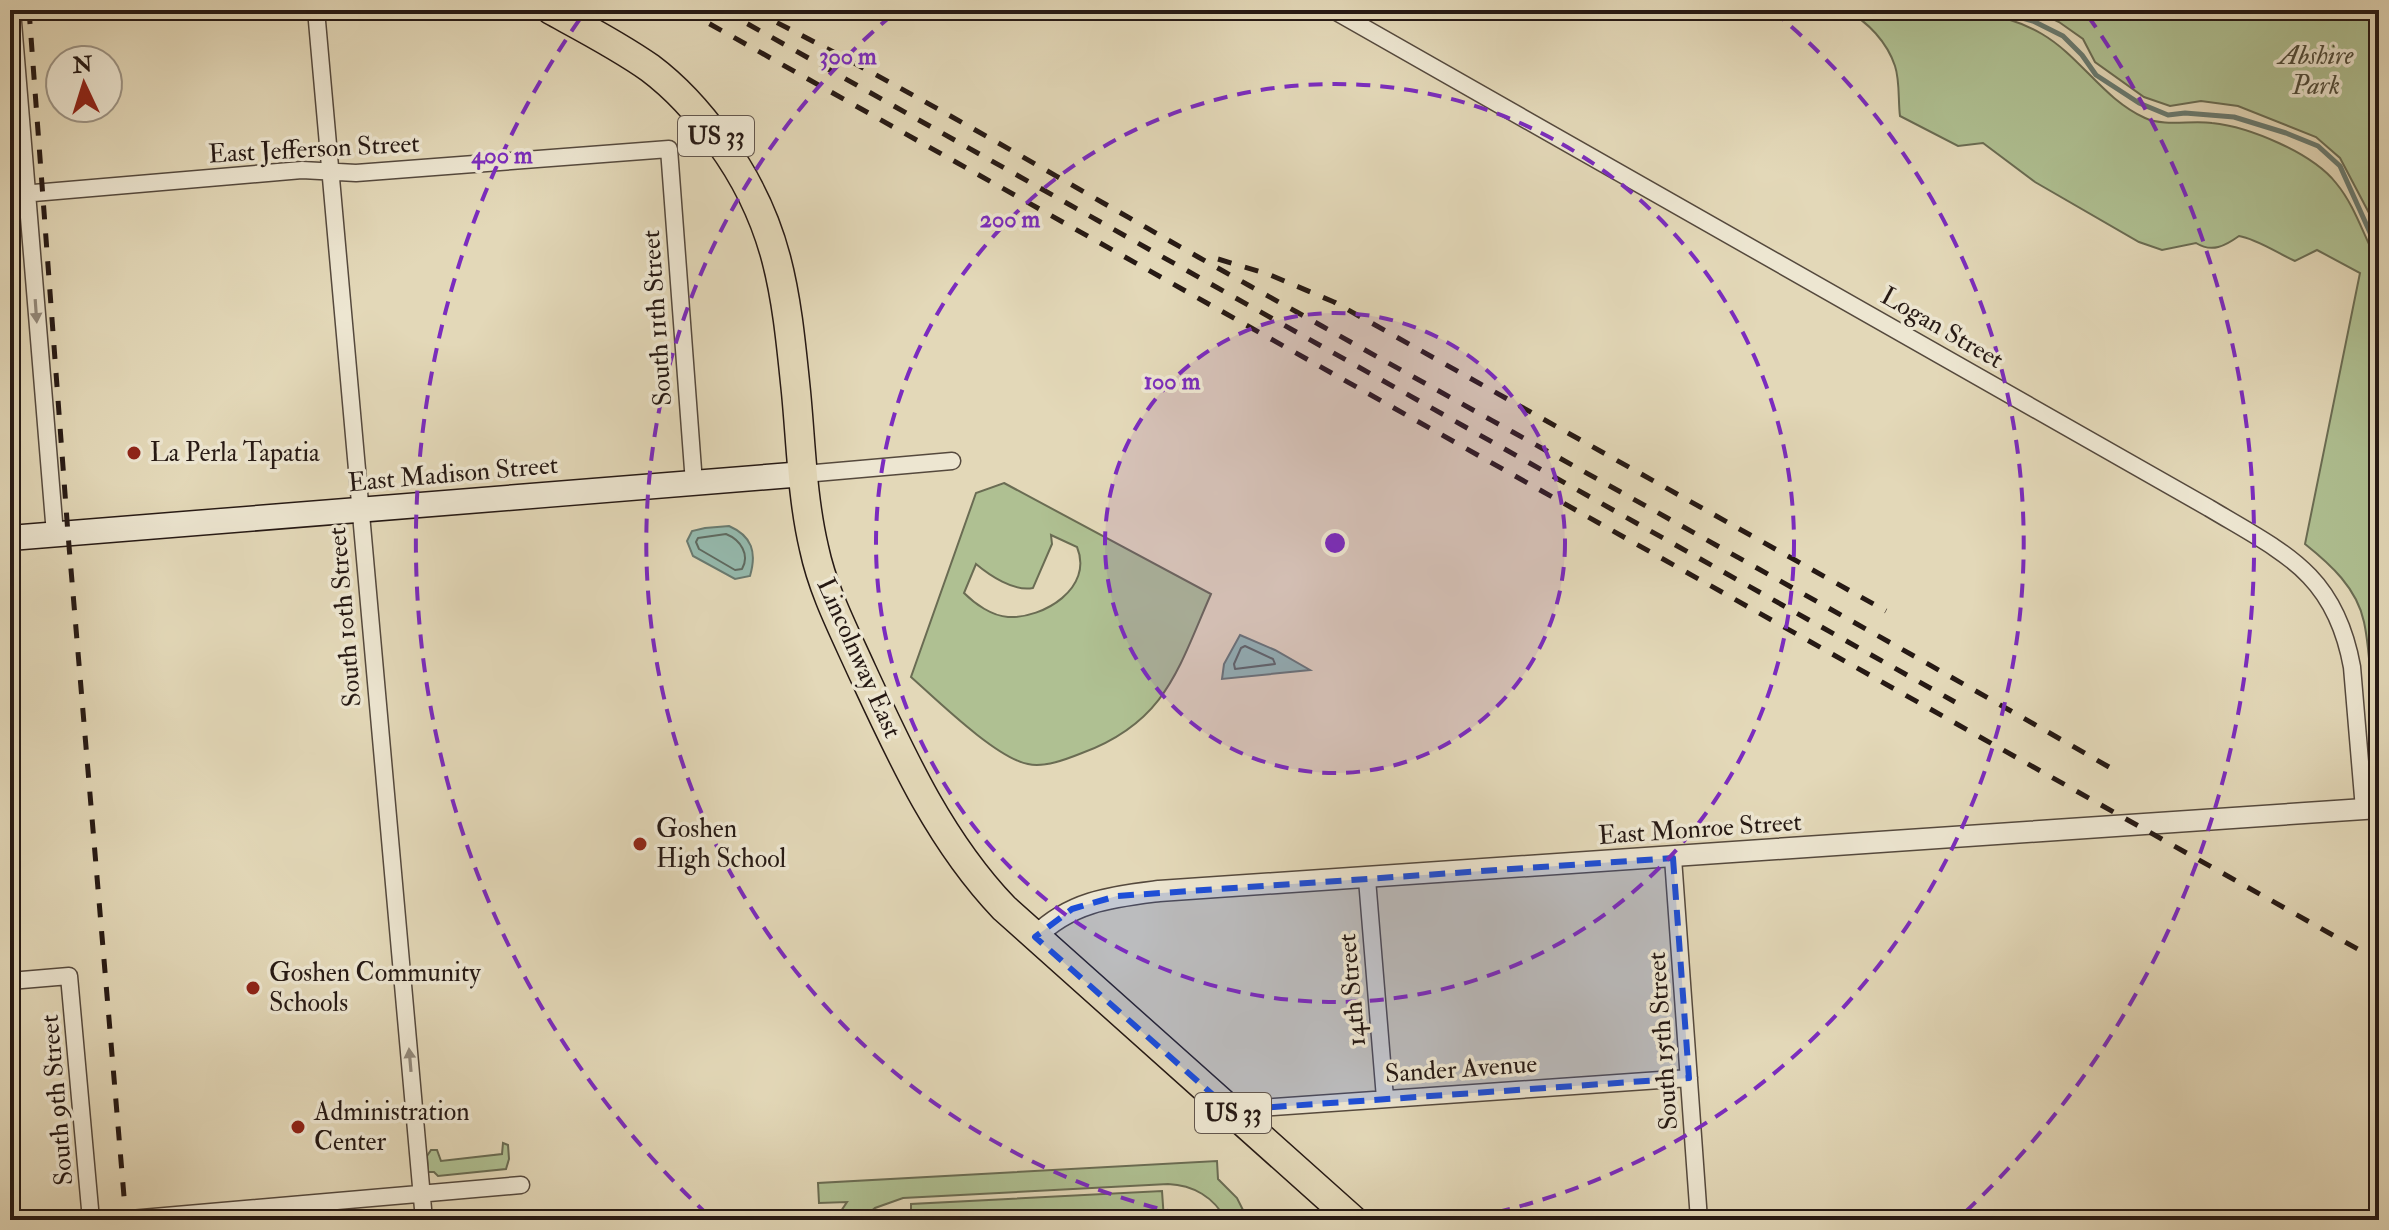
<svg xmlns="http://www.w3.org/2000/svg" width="2389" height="1230" font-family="'IM FELL Double Pica',serif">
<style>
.green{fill:#afc092;stroke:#6a6c53;stroke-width:2;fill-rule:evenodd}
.water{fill:#95baae;stroke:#697a70;stroke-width:2}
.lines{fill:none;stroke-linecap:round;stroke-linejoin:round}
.shore{stroke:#5e6a61;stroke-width:2}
.stream{stroke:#697a70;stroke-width:5}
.minor-casing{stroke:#55493d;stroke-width:19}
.tertiary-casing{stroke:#55493d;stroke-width:23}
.secondary-casing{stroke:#261914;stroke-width:27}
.trunk-casing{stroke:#261914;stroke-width:31}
.minor{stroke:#ede6d1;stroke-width:16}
.tertiary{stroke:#ede6d1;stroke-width:20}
.secondary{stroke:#ede6d1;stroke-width:24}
.trunk{stroke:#e3d8b8;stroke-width:28}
.rail{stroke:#261914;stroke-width:5;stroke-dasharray:14 14;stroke-linecap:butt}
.oneway{fill:#938a7c}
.marked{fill:#1d4ed8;fill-opacity:0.2;stroke:#1d4ed8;stroke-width:6;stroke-dasharray:16 10;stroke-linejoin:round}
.ring{fill:none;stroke:#7b2cbf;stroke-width:4;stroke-dasharray:14 10}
.poi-dot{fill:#8f2418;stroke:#ede6d1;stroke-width:3}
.labels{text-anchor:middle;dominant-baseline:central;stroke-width:7;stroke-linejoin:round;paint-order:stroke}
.shield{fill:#ede6d1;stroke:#62564d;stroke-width:2}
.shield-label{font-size:24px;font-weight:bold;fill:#261914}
.park-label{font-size:26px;font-style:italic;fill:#4f4b3a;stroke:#ede6d1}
.street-label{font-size:26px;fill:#261914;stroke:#ede6d1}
.poi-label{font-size:26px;fill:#261914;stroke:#ede6d1;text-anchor:start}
.centre{fill:#7b2cbf;stroke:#ede6d1;stroke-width:4}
.ring-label{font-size:24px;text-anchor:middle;font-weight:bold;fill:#7b2cbf;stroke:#ede6d1;stroke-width:7;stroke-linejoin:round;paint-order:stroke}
</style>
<rect width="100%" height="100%" fill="#e3d8b8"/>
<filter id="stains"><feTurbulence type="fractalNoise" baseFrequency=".0025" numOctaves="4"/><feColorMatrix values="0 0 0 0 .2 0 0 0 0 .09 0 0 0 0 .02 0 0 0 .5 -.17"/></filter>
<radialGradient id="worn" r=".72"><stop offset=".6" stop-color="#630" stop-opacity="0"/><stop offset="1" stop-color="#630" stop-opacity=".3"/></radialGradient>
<path class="green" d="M1846,10h96c10,4 19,1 30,2 23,2 50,10 70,22 39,23 61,65 103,84 20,9 46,2 67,5 38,4 100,30 124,60 20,24 28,55 43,81v487c-10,-42 -6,-87 -15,-129 -7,-34 -34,-58 -59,-78l55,-271 -43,-23 -22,11c-18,-8 -38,-22 -56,-25 -14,10 -27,17 -43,7l-34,7 -23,-8 -104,-60 -52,-39 -25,3 -58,-30c-2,-15 0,-35 -5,-50 -8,-24 -27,-44 -49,-56z
M2034,10h345v222l-39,-74 -24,-21 -78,-31 -37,-5 -31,5 -26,-9 -49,-35 -12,-23 -24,-17z
M1004,483l207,111c-33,75 -45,128 -129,159 -15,6 -38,15 -54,11 -32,-6 -91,-64 -117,-87l65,-184zM1051,535l26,12c17,41 -34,72 -69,70 -16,-1 -33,-13 -44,-24l12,-29c13,11 38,28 57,24l19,-44z
M503,1143l5,2 1,14 -3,10 -68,7 -4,-4h-6l-1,-16 4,-6h6l4,11 61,-7z
M1217,1161l1,18 19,19 11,22h-22c-12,-23 -33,-35 -58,-36l-265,14 -28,10 -14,12h-26l12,-18 -28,1 -1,-20z
M1162,1191l2,29h-253v-16z"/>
<path class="water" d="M729,526c23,10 28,26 21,50l-15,3 -42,-23 -6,-15 5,-10 13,-3z
M1240,635l35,15 35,20 -88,9 2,-15z"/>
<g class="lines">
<path class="shore" d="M726,534c15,6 24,21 16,35l-7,1 -36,-21 -3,-7 2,-4z
M1245,646l28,13 2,5 -40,5 -1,-5 7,-16z"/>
<path class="stream" d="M1994,10l39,11 30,15 19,19 14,20 43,28 29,12 17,-2 49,4 52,16 32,13 22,20 32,71 7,9"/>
<g class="minor-casing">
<path id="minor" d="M12,10l43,524
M316,10l108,1210
M1333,10l876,498c75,45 126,65 143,159l12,142
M10,195l292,-25 54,3 313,-24 25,334
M804,474l148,-13
M1673,858l26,362
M1367,879l18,219
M10,981l59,-5 22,244
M1238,1117l21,-9 430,-30
M119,1220l402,-35"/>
</g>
<g class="tertiary-casing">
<path id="tertiary" d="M1035,937c36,-36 77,-40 124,-46l1220,-83"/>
</g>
<g class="secondary-casing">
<path id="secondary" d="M10,538l794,-64"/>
</g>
<g class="trunk-casing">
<path id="trunk" d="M551,10c33,18 68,36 99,58 28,21 50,46 70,74 60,82 66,152 76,250 5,51 6,105 18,156 9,43 30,83 48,123 39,84 77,169 142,237l349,312"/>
</g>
<use href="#minor" class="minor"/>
<use href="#tertiary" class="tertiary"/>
<use href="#secondary" class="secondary"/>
<use href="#trunk" class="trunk"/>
<path class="rail" d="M29,10l39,524 58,686
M685,10l1694,951
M723,10l1232,692
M752,10c170,85 332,184 498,276 287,160 575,318 859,481
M1218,259l50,15 66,28 552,309"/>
</g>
<defs><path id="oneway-solid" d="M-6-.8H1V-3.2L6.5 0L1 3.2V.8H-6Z" transform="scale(2)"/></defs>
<g class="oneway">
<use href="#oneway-solid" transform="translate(36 311) rotate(86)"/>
<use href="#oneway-solid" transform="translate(410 1060) rotate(-95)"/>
</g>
<path class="marked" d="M1673,858l16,220 -430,30 -21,9 -203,-180 37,-28 45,-13z"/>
<circle cx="1335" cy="543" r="230" fill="#7b2cbf" fill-opacity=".12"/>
<g class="ring">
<circle cx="1335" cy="543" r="230"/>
<circle cx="1335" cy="543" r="459"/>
<path d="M1204 1219A689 689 0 0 1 897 11M1773 11A689 689 0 0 1 1466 1219"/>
<path d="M708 1215A919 919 0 0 1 582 16M2088 16A919 919 0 0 1 1962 1215"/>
</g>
<g class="poi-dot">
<circle cx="134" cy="453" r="8"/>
<circle cx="640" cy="844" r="8"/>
<circle cx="253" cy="988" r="8"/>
<circle cx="298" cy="1127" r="8"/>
</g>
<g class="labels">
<g class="shield">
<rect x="678" y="116" width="76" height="40" rx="6"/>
<rect x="1195" y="1093" width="76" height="40" rx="6"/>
</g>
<g class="shield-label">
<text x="716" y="136">US 33</text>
<text x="1233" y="1113">US 33</text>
</g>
<g class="park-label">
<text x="2316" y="56">Abshire<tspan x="2316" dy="30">Park</tspan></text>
</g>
<g class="street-label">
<text transform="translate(314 149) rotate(-3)">East Jefferson Street</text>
<text transform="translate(657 318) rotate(-94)">South 11th Street</text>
<text transform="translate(1942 328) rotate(30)">Logan Street</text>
<text transform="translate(453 474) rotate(-5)">East Madison Street</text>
<text transform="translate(345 617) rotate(-95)">South 10th Street</text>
<text transform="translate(859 658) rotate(66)">Lincolnway East</text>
<text transform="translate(1700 829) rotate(-4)">East Monroe Street</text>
<text transform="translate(1352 990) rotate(-95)">14th Street</text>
<text transform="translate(1663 1041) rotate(-94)">South 15th Street</text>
<text transform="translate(1461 1069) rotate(-4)">Sander Avenue</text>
<text transform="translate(57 1100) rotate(-95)">South 9th Street</text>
</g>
<g class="poi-label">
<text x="150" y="453">La Perla Tapatia</text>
<text x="656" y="829">Goshen<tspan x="656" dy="30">High School</tspan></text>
<text x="269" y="973">Goshen Community<tspan x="269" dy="30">Schools</tspan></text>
<text x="314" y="1112">Administration<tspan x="314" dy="30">Center</tspan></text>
</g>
</g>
<circle cx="1335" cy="543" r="12" class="centre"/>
<g class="ring-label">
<text x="848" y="64">300 m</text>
<text x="502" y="163">400 m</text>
<text x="1010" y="227">200 m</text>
<text x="1172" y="389">100 m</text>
</g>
<rect width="2389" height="1230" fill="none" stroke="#e3d8b8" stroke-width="40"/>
<rect x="12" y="12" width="2365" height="1206" fill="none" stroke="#261914" stroke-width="4"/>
<rect x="20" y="20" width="2349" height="1190" fill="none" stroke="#261914" stroke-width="2"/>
<g transform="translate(84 84) rotate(356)"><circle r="38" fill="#ede6d1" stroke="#9d9485" stroke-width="2"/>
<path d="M0-6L14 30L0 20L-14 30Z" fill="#8f2418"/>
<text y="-12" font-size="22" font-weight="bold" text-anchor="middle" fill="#261914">N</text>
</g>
<rect width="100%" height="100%" filter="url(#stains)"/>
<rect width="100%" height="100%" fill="url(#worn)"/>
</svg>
